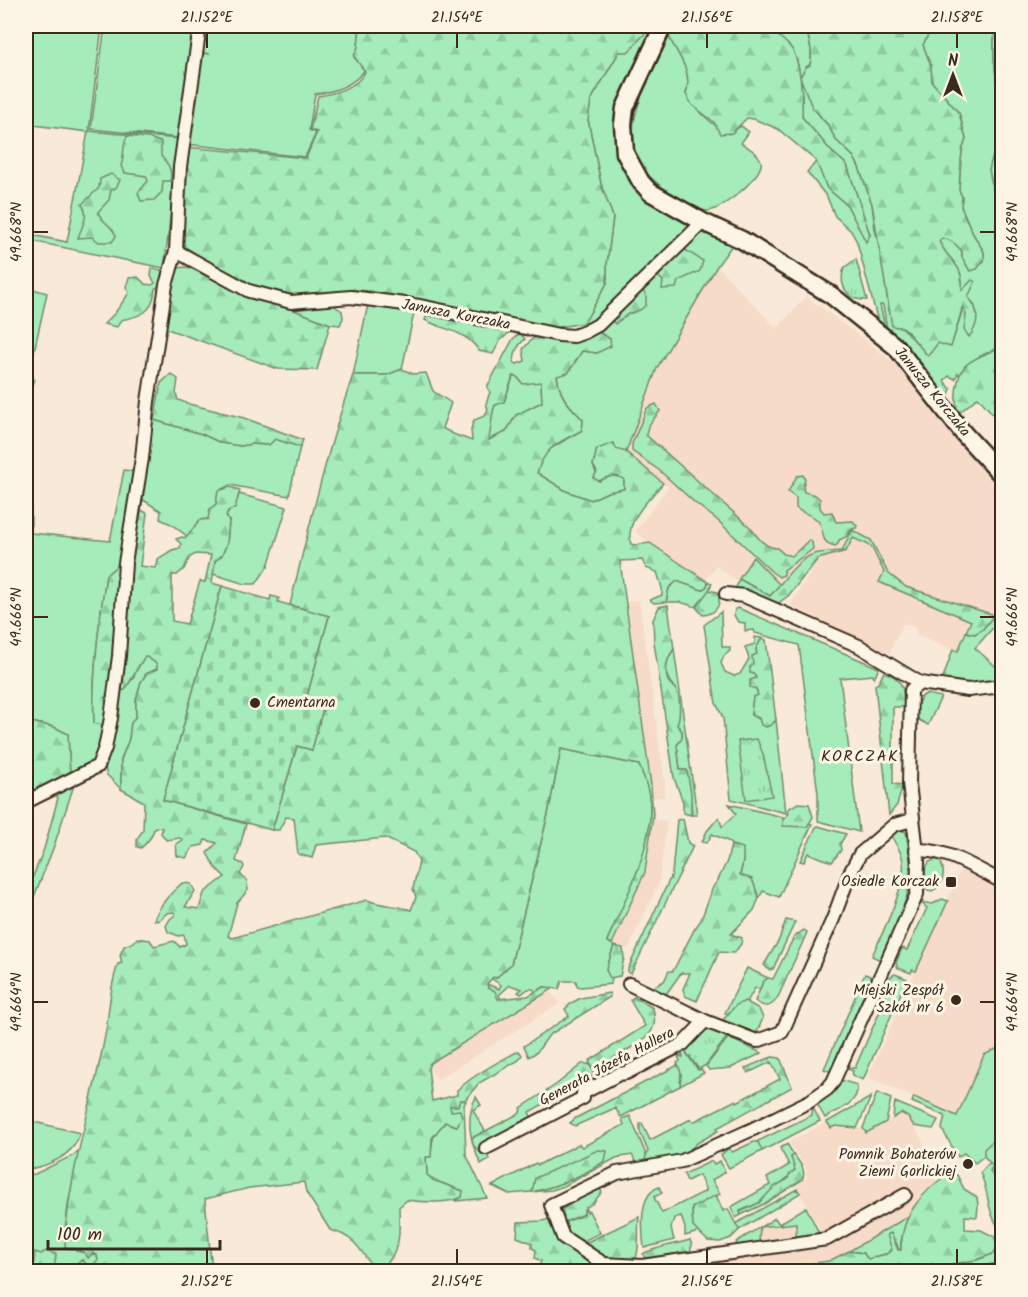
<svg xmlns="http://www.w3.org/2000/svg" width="1028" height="1297" font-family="Kalam,sans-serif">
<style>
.built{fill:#f6dbc8}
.green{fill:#a5ecba;stroke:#708b6c;stroke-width:1.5}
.forest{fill:url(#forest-firs);stroke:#708b6c;stroke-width:1.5;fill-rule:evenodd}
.cemetery{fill:url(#cemetery-stones);stroke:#708b6c;stroke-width:1.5}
.park{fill:url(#park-tufts);stroke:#708b6c;stroke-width:1.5}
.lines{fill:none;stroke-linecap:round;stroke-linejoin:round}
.stream{stroke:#7594a4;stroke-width:4}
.minor-casing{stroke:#3b2a1e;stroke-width:16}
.tertiary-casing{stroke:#3b2a1e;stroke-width:21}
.minor{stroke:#fcf5e5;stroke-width:12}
.tertiary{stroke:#fcf5e5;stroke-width:16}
.ticks{fill:none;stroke:#3b2a1e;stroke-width:2}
.poi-dot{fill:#3b2a1e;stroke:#fcf5e5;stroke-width:2}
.labels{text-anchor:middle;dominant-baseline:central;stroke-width:6;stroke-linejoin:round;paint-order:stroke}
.street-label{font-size:15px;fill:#3b2a1e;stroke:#fcf5e5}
.poi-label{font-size:15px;fill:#3b2a1e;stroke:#fcf5e5;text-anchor:end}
.neighbourhood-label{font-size:16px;letter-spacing:1.5px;fill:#3b2a1e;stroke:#fcf5e5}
.neatline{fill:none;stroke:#3b2a1e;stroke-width:2}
.ticks-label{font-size:15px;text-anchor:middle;fill:#3b2a1e}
</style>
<defs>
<pattern id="forest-firs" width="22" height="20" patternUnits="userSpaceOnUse" patternTransform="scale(1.5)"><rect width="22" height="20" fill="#a5ecba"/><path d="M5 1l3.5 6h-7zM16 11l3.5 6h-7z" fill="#8fcb9f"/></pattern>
<pattern id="cemetery-stones" width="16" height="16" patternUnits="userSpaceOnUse" patternTransform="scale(1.5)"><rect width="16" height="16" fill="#a5ecba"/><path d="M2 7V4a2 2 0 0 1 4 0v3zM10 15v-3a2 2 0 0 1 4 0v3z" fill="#8fcb9f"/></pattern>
<pattern id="park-tufts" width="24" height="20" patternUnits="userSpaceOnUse" patternTransform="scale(1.5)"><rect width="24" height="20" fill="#a5ecba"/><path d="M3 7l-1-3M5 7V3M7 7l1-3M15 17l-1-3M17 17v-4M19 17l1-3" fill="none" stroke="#8fcb9f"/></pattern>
</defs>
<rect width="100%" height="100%" fill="#f9e9d8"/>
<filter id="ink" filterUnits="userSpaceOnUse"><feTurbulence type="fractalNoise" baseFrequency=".0167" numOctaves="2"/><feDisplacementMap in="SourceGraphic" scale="12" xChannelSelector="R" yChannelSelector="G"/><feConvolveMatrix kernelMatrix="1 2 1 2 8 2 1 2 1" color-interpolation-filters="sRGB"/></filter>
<g filter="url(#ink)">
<path class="built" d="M717,266l60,63 29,-33 98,74 21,33 77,87v115l-8,10 -88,-28 -18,-14 -17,-33 -18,-9 -11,20 -30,3 -19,14 -13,17 -27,-27 -16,23 -21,-15 -11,14 -70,-48 33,-45 -42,-35 31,-84z
M852,538l19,8 13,27 -4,9 91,40 -14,29 -42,-16 2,-6 -14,-6 -14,31 -99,-49 30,-46 26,-8z
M639,600l26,185 -1,12 -12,1 -27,-195z
M652,819l15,2 -8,62 -31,66 -5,-1 -11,-4 33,-72z
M961,869l41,17v248l-9,-1 -125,-56z
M549,991l11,12 -122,76 -10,-11 2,-5z
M901,1113l7,3 17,30 -7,4 19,32 -15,12 -13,22 -60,35 -20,10 -70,11h-147l216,-29 -32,-56 10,-8 1,-8 -18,-29 38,-20 4,6 4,-2 2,1 26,1 4,5z
M797,1223l-1,15 -37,5 1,-16z"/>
<path class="green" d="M27,26h75l-13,105 91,8 -16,129 -138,-28v-6l41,8 21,-110 -62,-8z
M105,26h90l-16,112 -88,-9z
M201,26h159l-2,21 -4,10 11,13c-12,15 -31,22 -50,24l-6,36 7,3 -11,24 -119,-13 15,-91 9,1 -11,-2z
M644,26h11l-23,47 -10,25 -4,50 68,71 2,8 -11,15 -76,75 -14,9 -3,-3 23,-40v-19l6,-47 -12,-33 -13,-65 3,-19 28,-48 29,-23z
M766,26h45l-4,6c3,11 6,22 3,33l-4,2 -6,11 21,40 7,7 8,15 18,17 5,10 13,37 3,25 7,30 7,54 39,42 10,-12h14l12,-38 2,10h11l-3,-11 -12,-13c2,-27 -13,-29 -23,-50l3,-3c9,1 15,6 20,13v6l8,14 14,-10v-9l-11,-18 -12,-28 1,-9 -3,-7 1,-18 2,-21 4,-12 -7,-26 -27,-31 -1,-16 -8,-21 7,-14 11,-5h44l6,3 3,5v24l8,75 -11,29 11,52v135l-3,-1c-15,6 -31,12 -38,28l-3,-3 -3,6 -6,-3 -5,5 7,8 -4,11 -26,-36 -34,-35 -4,-24h-3l5,22 -7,-5 -21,-80 -6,-11 -16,-15 -8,-19 -20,-25 10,-11 10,27 20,17 19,36 4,-6 -23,-70 -16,-14 -29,-34c1,-16 -1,-56 -11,-69 -7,-8 -17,-15 -25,-22z
M669,37c10,20 24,34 17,57 9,16 28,32 43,40l12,-8 8,6 -8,11c7,5 17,9 20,18 4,14 -40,50 -53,50 -7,0 -15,-5 -21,-9 -26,-13 -51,-30 -54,-62 -3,-32 23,-74 36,-103z
M709,230l24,14 -16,22 -60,102 -31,84 -29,-3 -4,16 6,16c10,-5 15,-7 25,-2v10l-16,3 -17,8 -25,-9 -29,-18 6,-18 5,-5 34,-20 1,-10c-15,-17 -23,-21 -26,-45l11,-2 14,-22 15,2 13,-14 -13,-8 103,-99z
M26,287l21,6 -18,81 5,5 -8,24z
M368,304l46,9 -12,56 -15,6h-34z
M333,305l9,6 1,7 -3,7 -10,-1 -37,-14z
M516,375l25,7 1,20 -26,13 -10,17 -18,8 5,-29 2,-6 9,-3 9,-25z
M153,394l7,2 -6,24 48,14 19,9 20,3 10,-2 17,1 7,-6 25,8 -11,49 -59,-11 -12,6 -2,13 -8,15 -8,1 -13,16 -16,-12 -11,-5 1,-8 -21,-13z
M26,415l5,25v93l79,8 14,-71 7,1 4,4 -17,90 -12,10c-7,49 -14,98 -12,148l12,3 -11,40 -25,11 -2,-43 -14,-7 -28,-6z
M239,494l48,13 -19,59 -12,18h-11l-32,-10 2,-13 7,-6 5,-12 2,-22 -3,-5 12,-18z
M753,557l27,28 -10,11 -31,-17z
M677,581l25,9 5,-4 1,-4 4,1 -6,14 -10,10 -16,-5h-14l3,-14z
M738,608l141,60 -5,10 -1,-3 -33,3 19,154 -41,-11v-27l-19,-149 -44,-12 -1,-3 -9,1v-8l-7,-1 -4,-7 1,-6z
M721,612l1,35h8v4l-6,5 -3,7 4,9 9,4 6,-2 9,-15 -4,-12 10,-3v-7l7,1 -6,11 1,5 -4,10 5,32 -5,1 -2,18 20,10 5,-5 10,93 -55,-14 -8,-81 -7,-15 -12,-78z
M994,615l5,6 -24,27 27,24v8c-21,6 -39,4 -60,1l11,-32 5,2 8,-19 9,2 8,-5z
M674,649l23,166h-6l1,-3 -6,-42h-6l-3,-25 5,-7v-7l-5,-6 -1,-36c-13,-11 -12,-27 -2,-40z
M145,656l12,8v5l-11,5 -5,8 -5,18v16l-5,7 -2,16 -8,21v29l-15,-15 -1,-10 11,-72 17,-13 3,-9z
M926,694l15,3 -13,28 -11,-6c0,-9 -1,-21 9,-25z
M561,749l78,16c3,7 6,14 8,22 14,48 -21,111 -40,154l7,5 -8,24 6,9 -1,5 -30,3 -4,-1 -1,-5h-14l-3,8 -15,-2 -8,5 -3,-3h-5l-7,5 -3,-2 4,-3 -12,-4 -11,10 2,4h-3l-10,-11 -1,-4 12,5 2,-4 -9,-6 1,-2 3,1 15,-14 37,-150z
M75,782l-21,64 -27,69 -1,-2v-19l18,-45 14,-51 -2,-2 5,-8z
M729,804l83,20 -33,73 -16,-6 -4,7 -7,-19 -12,-3 3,-15 -1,-13 -11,-3 -1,-3 -18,-8 -5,9 -5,-1 5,-11 12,-14 3,10 14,-13z
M818,826l28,8 -6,10 1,6 -9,12 -24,-9 -4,9 -4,-1 16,-34z
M899,829l7,3c8,45 7,53 -11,95 -4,11 -8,24 -15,33l-8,-4c10,-23 38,-76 30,-99 -1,-5 -7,-14 -10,-20v-4z
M938,859c10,9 5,32 -9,32l-5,-5 1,-17 4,-7z
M942,899l6,2 -32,70 -4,-1 -1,3 -13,-5 -2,-5 6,-15 5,2 20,-42 -7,-6 13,2z
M747,968l21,10 -5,4 -3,7 -5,-1 -8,14 -2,-1 -18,13 -2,-1z
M865,974l9,4 -42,94 -8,-3z
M895,974l12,5 -44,101 -11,-5 1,-4 -8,-3h10l31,-71 -2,-3 7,-18z
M728,1038l34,15 -31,15 -22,2 -3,-4z
M1002,1046v184c-16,-14 -12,-39 -22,-57l10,-11 -6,-6 -9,7 -11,-10 -6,4 -16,-28 3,-13 -33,-14 2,-5 43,19 27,-61z
M684,1050l14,20 3,-1 3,4 -24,13 1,-13 -4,-10 3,-2 -2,-5 5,1 -2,-5z
M840,1080l17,5c3,18 -19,25 -32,33l-9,-16z
M877,1093l14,6 -5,23 -20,11 -3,-5z
M476,1097l5,8 -8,5 12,21 -13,7 11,9 6,12 -8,5c-11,-21 -16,-46 -5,-67z
M871,1097l-14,31 -22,-2 -4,2 -4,-6z
M460,1100l6,1 -2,4 2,49 21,44 -32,3 6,-4 2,-6 -30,-11 -6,-5 -1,-18 5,-1c1,-18 1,-21 15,-34l10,4 4,-15h-10v-5z
M895,1102l43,18 -5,9 -19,-3 -6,-9 -7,-4 -8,5z
M812,1106l8,15 -58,30 -6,-9 56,-27z
M630,1116l19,46 -12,2 -5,-9 -16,3 -52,28 -12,4 -43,4 -17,-8 44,-23 2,2 41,-21 3,3 42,-22 -2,-6z
M26,1120l54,13c-6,23 -32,33 -54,37z
M787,1144l7,11 -3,2 5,13 -37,33 -19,8 1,4 -5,3 -5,-11 39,-22 -3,-7 22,-13 -9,-17z
M79,1150l-11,55 -3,26 11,20 21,4 1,5 -5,5h-6l-5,-5 -5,3 -1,8h-22l2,-5 -15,-12 -15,-3v-76l9,-1 39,-19z
M712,1161l2,3 6,-3 5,11 -13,8 8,14 -28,14 1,19 6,5 -14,4v-8l-4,-12 -7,2 -3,10 3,12 -30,8c-2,-18 -6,-54 15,-61l3,6 -8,4 8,16 44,-22 -7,-16 -12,6 -3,-7z
M797,1189l3,4 -61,37 -4,-6z
M806,1207l14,28 -24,3v-15l-36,4 -1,16 -22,2 -1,-3 39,-24 4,6z
M585,1208l2,4 2,-1 11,22 -17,8 -14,-6 -4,-13 19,-7z
M909,1216l-8,25v9h-2l-4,-10 -6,13 -21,6 -5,-6 -14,-2z
M1002,1246v25l-85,1c22,-7 67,-6 81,-25z"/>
<path class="forest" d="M360,26h245l1,1 5,-1h33l5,3 -21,23h-9l-28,48 -3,20 13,64 12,33 -6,47v19l-23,40 -39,6 -106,-21 -34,-10 -35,-7 -15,-1 -23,5 -26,1 -27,-1 -44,-17 -50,-31 -5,-14 6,-86 120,11 11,-26 -7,-2 8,-34c15,-2 40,-9 47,-24l-11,-16 4,-9z
M674,26h92c8,6 18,14 25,22 10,13 12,52 11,69l29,34 16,14 23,70 -4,7 -19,-37 -20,-17 -11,-27 -38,-32 -24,-10 -7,-1 -15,15 -12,1 -6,-12 -22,-17 -6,-11c7,-23 -7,-37 -17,-57z
M811,26h130l-11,5 -7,14 8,21 1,16 27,31 7,26 -4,12 -2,21 -1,18 3,7 -1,10 12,27 11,18v8l-7,9 -7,2 -8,-14v-6c-5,-6 -12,-12 -20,-13l-3,3c9,21 25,22 23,49l10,-10 3,2 -7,15c12,13 12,26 1,40l-5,-7 2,-15 -3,-9 -12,41 -13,-4 -10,13 -24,-28 -12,-2 -20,-122 -13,-37 -5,-10 -18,-17 -8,-15 -16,-18 -12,-30 6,-10 4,-2c3,-11 0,-22 -3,-33z
M985,26h17v188l-9,-25 -4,-19 2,-8 11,-30 -8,-74v-24l-3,-5z
M127,136l21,2 13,4v14c7,8 12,14 9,25h-7l-1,11 -8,8 -13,1 -3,-8 10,-12 -2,-5 -21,-3 -4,-7c4,-11 1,-21 6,-30z
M111,174l9,6 -4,8 -5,2 -2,10 -11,12c4,11 14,13 18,24l-4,6h-13l-7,-5 -14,1c4,-13 12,-22 4,-34l17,-16 1,-9z
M682,248l21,13 -3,10 -22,10 -2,7 -14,1 1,-8 -5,-5 1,-7z
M188,267l23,11 119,46 -13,46 -39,-1 -116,-42 12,-59z
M152,269l10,1 -2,15 -5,4c-2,24 -14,27 -34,31l-4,7 -13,-3 11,-11 14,-20 -3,-6 3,-9 9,-1 7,7 7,1 3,-2 -4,-7z
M641,287l5,9v9l-6,5 -12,4 -13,10 -4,-5z
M428,313l84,17 -12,11 -7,13 -14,-3c-12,-20 -35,-21 -54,-31z
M597,331l13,8 1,7 -14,7 -15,-2 -14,22 -11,3c3,23 11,28 26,44l-1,10c-24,14 -36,15 -45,43l29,18 25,9 17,-8 16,-3v-10c-10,-5 -16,-3 -25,2l-6,-3 4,-6 -4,-7 4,-16 17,-6 2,6 10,3 37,31c-13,16 -39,38 -32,61l3,1 16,-2 58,39 -1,4 -5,4 -25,-9 -8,7 -3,14 -12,1 -4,-3 12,-5v-7l-5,-16 -11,-4 -4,-8 -22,1 31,224 2,30 -8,57 -33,72 -5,-3c19,-43 54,-107 40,-154 -2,-8 -5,-15 -8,-22l-78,-16 -13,65 -37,150 -15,14 -3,-1 -6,7 1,4 7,3 3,8 30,-3 16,-9 10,1 -124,75 -2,5 4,33 25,-6v-5c18,-16 40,-28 62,-39l3,4 -3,5 -40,23 -14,17h-5l-2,6h-8l1,5 9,-1 2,7 -5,9 -12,-4 -13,16 -1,19h-5l1,18 6,5 30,11 -1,6c-12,7 -41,5 -55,3l-8,7c1,28 2,43 -18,64h-6c-14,-20 -20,-35 -45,-41l-24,-38 -2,-10 -55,6 -44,11 7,72h-136l1,-8 6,-3 4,5h6l5,-5 -1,-5 -4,-2 -5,5 -4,-6 -19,-5c2,-70 26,-138 39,-206 6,-28 4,-49 14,-77l4,-1 -2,-8 4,-9 10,-4 3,-4 13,2 4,6 20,-5 6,6 6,-3 -2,-9 -5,1 -11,-4 -2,-6 4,-7 5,-4 -1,-3 -7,1 -9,8 -4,-1c6,-16 15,-25 28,-37l9,1 4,7 -10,16 14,2 5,-16 21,-16 -10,-10 -8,-14 10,-10 -12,-3 -2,5 -10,2 -7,11 -9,-2 -1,-12 7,-4 -3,-2 -14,2 -5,-7 1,-5 -7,-1c-3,9 -6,14 -14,21l-4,-1v-8l6,-9 1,-28 -23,-13v-29l8,-21 2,-16 5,-7v-16l5,-18 5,-8 11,-5v-5l-12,-8 -20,34 -14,3 -5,33 -12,-3c-2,-50 5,-99 12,-148l12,-10 5,-19 16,-37 8,4 -7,53 16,2 2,-9 14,-9 8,-2 1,-4 -5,-5 6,-2 4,1 14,-18 8,-1 2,-10 6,-5 2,-13 12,-4 10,3 -5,18 -7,3 -2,5 3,5 -2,22 -5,12 -7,6 -3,22 10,3 -59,214 83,24 -10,37 7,3 1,3 -4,7 7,7 1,9 -11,13 -9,33 4,2 135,-38c14,6 30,5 44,10l5,-13 -3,-8 6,-28 -5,-9 -29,-14 -69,7 -4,13 -14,-4 -4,-36 -8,-1 -7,13h-7l25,-84 15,4 11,-45 -17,-5 23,-84 -39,-11c19,-78 37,-154 63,-230h34l15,-6 11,5 13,-1 7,18 18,12 -9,25 11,6 19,7 -1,-12 3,-9 11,-4 3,-7 -2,-5 4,-12 -3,-5 26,-48 7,-6 5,6c-8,7 -10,12 -11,23l3,2 8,-3 -2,-12 11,-12c26,6 39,8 63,-6zM513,376h3l7,8 18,-2 1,20 -26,13 -10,17 -17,8 4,-29 2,-6 9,-3zM196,554l15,1 -6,27 -5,-1 -13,43 -15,-3v-46h5l7,-6 6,-12z
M999,348l3,1v76l-24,-28 -19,16c-6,-12 -3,-36 6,-47 7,-7 24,-14 34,-18z
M171,374l7,5 -2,14 2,7 11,4 55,14 59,22 -3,7 -25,-8 -6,6 -18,-1 -10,2 -20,-3 -19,-9 -48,-14 7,-37z
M656,404l4,7 -12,15 -2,9 105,93c6,9 14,20 26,20l7,6 8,2 17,-16 3,2 1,7 -29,21v5l-5,2 -7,-5 -56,-53 -21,-16 -35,-32 -28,-20v-7l15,-36z
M803,475l2,4 -2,7 1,6 11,3 5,4v9l4,5 8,-1 4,10 17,-1 4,5 -1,2 -4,1 -6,8 -7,3 -1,4 -3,2c-15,-3 -10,-12 -15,-22 -5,-10 -16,-9 -24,-16v-10l-8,-6 9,-16z
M852,530l19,10 17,33 18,14 88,28 -11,14 -8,5 -9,-2 5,-11 -92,-39 5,-10 -13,-26 -18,-8 -7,13 -28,8 -30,37 -11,8h-8l-33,-16 3,-9 31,17c12,-13 27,-37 44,-42 9,-2 19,-2 28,-3z
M709,590l8,2c6,12 -1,22 -14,23l-7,-8z
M668,605l6,44c-7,9 -10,20 -6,32 2,4 7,6 9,11 4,8 3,25 0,33l5,6v7l-5,7 3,25h7l4,23v22l-8,-2v-11l-9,-24 -20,-136 -1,-22 6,-13z
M762,638l4,2 10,80 -5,5 -5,2 -5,-2 -2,-7 -8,-3 2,-18 5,-2 -2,-6 -6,-2v-7l6,-2 -2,-4 -4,-1v-6l3,-3 -1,-8 5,-2 -1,-5z
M884,672c19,6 20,16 20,35h-11v77l10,1 -6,20 -8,10 -14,-130 3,-2z
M26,721l28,6 14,7 2,43 -32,12 -12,8z
M798,803l11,1 4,13 -6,10 -24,-1v-6l6,-7 -1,-4z
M683,819l5,24 5,3 -62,128 -3,-2v-3l44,-95 5,-54z
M731,845l12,3v13l-3,14 12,4 7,19 -5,12 -23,24 11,4 -1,6 -7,9 -15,-1 -22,49 -12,-5 -2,-7 7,-16h-9l-17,24 -8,-3 -4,-6 12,-7 5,-10h4l21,-41 7,-10 12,-33 5,-7 9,-19z
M786,920l9,2 -22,47 -4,1 -5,-5 15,-25z
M804,930l3,2 -2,5 -26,58c-7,13 -13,14 -24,6l8,-19 5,-4 5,1 21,-42z
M614,946l9,2 1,10 -4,18 -10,2 -4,-8z
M609,993l1,4 -61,38 -12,17 -8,5 -5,-11 45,-30 -4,-7 8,-7 8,-4z
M634,997l19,11c2,8 3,16 -2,24 -7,11 -45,30 -58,37l-4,-8 56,-35 -15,-26z
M745,1001l14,8 4,9 -6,14 -6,1 -28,-9 -1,-3 14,-16z
M772,1057l8,1 12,29 -75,41 1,3 -21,12 -17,16 -32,6 -3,-6 3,-8 -8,-19v-8l2,-1 8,17 41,-21 2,3 43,-22 1,2 43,-23 -9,-17 -23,11 -3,-5z
M582,1064h7l4,7v5l-64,36 3,7 -49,28 -5,3 -5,-5 -1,-7 48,-25 1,-5 36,-24z
M678,1065l3,8 -1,13 -59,31 -6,-9 -40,18 -5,-3 6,-5z
M1002,1139v42l-2,-4 -7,-1 -3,-5 3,-5 -9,-10v-7l10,-9z
M754,1142h4l4,9 -33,17 -8,-13 8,-7 3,4z
M598,1150l9,1 -2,10c-23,15 -46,25 -73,31l3,-14z
M794,1155c6,8 13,16 8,25l-38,24 -23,11 -1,-3 19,-9 15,-16 14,-8 1,-4 6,-5 -4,-13z
M949,1173l8,2 7,14 13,8 1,9 -1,11 -12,-1v13l16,1 14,7 4,8 -6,9 -18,6 -58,11h-160l72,-10 20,-10 14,2 5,6 21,-6 3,-3 -5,-15 4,-2 7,17h3c0,-35 21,-58 48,-77z
M599,1187l3,5 -9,11 -9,6v5l-19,8 -3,-13z
M716,1195l7,16 5,-2 11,21 -8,8 -11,4 -12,-1 -15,-14 -1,-19z
M639,1217c-2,12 2,33 -4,43h-31l-21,-16z
M552,1218l41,44 -2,9h-54l4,-10 -6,-3 1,-8 -4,-2v-5l-15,-6 1,-15 25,-1z
M690,1240l2,5 -2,7 -45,6 -2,-4c6,-5 37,-11 47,-14z
M46,1251l10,3 -2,17h-21l2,-19 6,2z"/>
<path class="cemetery" d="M222,586l48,14 1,-4 8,2 -1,4 51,14 -23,84 18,5 -12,45 -15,-4 -25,84 -109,-30z"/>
<path class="park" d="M856,259l11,41c-19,1 -29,-14 -23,-32z
M757,739l6,15 9,42 -26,4 -8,-59z
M705,1028l22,9 -21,28 -7,4 -15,-19z"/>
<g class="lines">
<path class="stream" d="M959,1272l43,-9"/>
<g class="minor-casing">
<path id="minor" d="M176,251l73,40 42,11 60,-5 69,9 139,29 15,1 11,-4 13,-7 105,-103
M726,594l18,2 115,50 61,37 48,7 34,-4
M26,802l72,-36 7,-18 6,-30 8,-62 6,-93 17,-105 6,-57 18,-116 10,-34 4,-84 20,-141
M916,850c32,-1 59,18 86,32
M629,984l76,37 52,20 25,-9 51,-113 17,-46 10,-19 34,-29 18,-5
M486,1148l97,-50v-5l36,-19 7,-1 57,-29 22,-23
M905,1195l-78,44 -185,27 -38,-2 -41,-27 -12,-32 66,-32 65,-12 71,-32 57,-28 17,-12 6,-7 84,-188 1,-33 -9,-78 2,-93 9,-7"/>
</g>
<g class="tertiary-casing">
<path id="tertiary" d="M663,26l-38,82 -2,16 2,29 16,29 9,10 53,30 39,18 89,55 65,52 68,87 38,41"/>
</g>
<use href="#minor" class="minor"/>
<use href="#tertiary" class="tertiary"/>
</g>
</g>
<path class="ticks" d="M207,33v15M457,33v15M707,33v15M957,33v15M33,232h15M980,232h15M33,617h15M980,617h15M33,1002h15M980,1002h15M207,1249v15M457,1249v15M707,1249v15M957,1249v15"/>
<g class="poi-dot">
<circle cx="255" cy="703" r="6"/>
<rect x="945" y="876" width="12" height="12" rx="3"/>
<circle cx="956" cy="1000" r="6"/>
<circle cx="968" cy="1164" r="6"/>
</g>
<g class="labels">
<g class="street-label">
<text transform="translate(456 315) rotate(11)">Janusza Korczaka</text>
<text transform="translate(932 392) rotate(51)">Janusza Korczaka</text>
<text transform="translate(607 1067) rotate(-28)">Generała Józefa Hallera</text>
</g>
<g class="poi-label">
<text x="267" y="703" text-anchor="start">Cmentarna</text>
<text x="939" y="882">Osiedle Korczak</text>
<text x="944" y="991">Miejski Zespół<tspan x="944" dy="17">Szkół nr 6</tspan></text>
<text x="956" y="1155">Pomnik Bohaterów<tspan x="956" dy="17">Ziemi Gorlickiej</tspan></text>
</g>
<g class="neighbourhood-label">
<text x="860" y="756">KORCZAK</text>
</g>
</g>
<rect width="1028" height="1297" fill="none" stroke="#fcf5e5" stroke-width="66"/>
<g transform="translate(953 75)" stroke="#fcf5e5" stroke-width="4.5" paint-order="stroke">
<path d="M0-4.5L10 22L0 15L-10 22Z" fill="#3b2a1e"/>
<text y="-9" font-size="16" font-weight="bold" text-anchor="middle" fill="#3b2a1e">N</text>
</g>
<path d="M48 1240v9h172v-9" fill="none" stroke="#3b2a1e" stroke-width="3"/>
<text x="57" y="1240" font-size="18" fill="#3b2a1e" stroke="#fcf5e5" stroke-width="4.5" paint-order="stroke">100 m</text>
<rect x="33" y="33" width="962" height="1231" class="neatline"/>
<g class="ticks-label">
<text x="207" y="22">21.152°E</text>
<text x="457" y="22">21.154°E</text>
<text x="707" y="22">21.156°E</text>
<text x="957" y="22">21.158°E</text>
<text transform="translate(16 232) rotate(-90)" y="5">49.668°N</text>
<text transform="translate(1012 232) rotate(-90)" y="5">49.668°N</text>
<text transform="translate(16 617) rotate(-90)" y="5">49.666°N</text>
<text transform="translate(1012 617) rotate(-90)" y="5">49.666°N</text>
<text transform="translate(16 1002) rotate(-90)" y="5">49.664°N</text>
<text transform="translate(1012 1002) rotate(-90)" y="5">49.664°N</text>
<text x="207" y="1286">21.152°E</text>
<text x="457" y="1286">21.154°E</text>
<text x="707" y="1286">21.156°E</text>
<text x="957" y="1286">21.158°E</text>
</g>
</svg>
